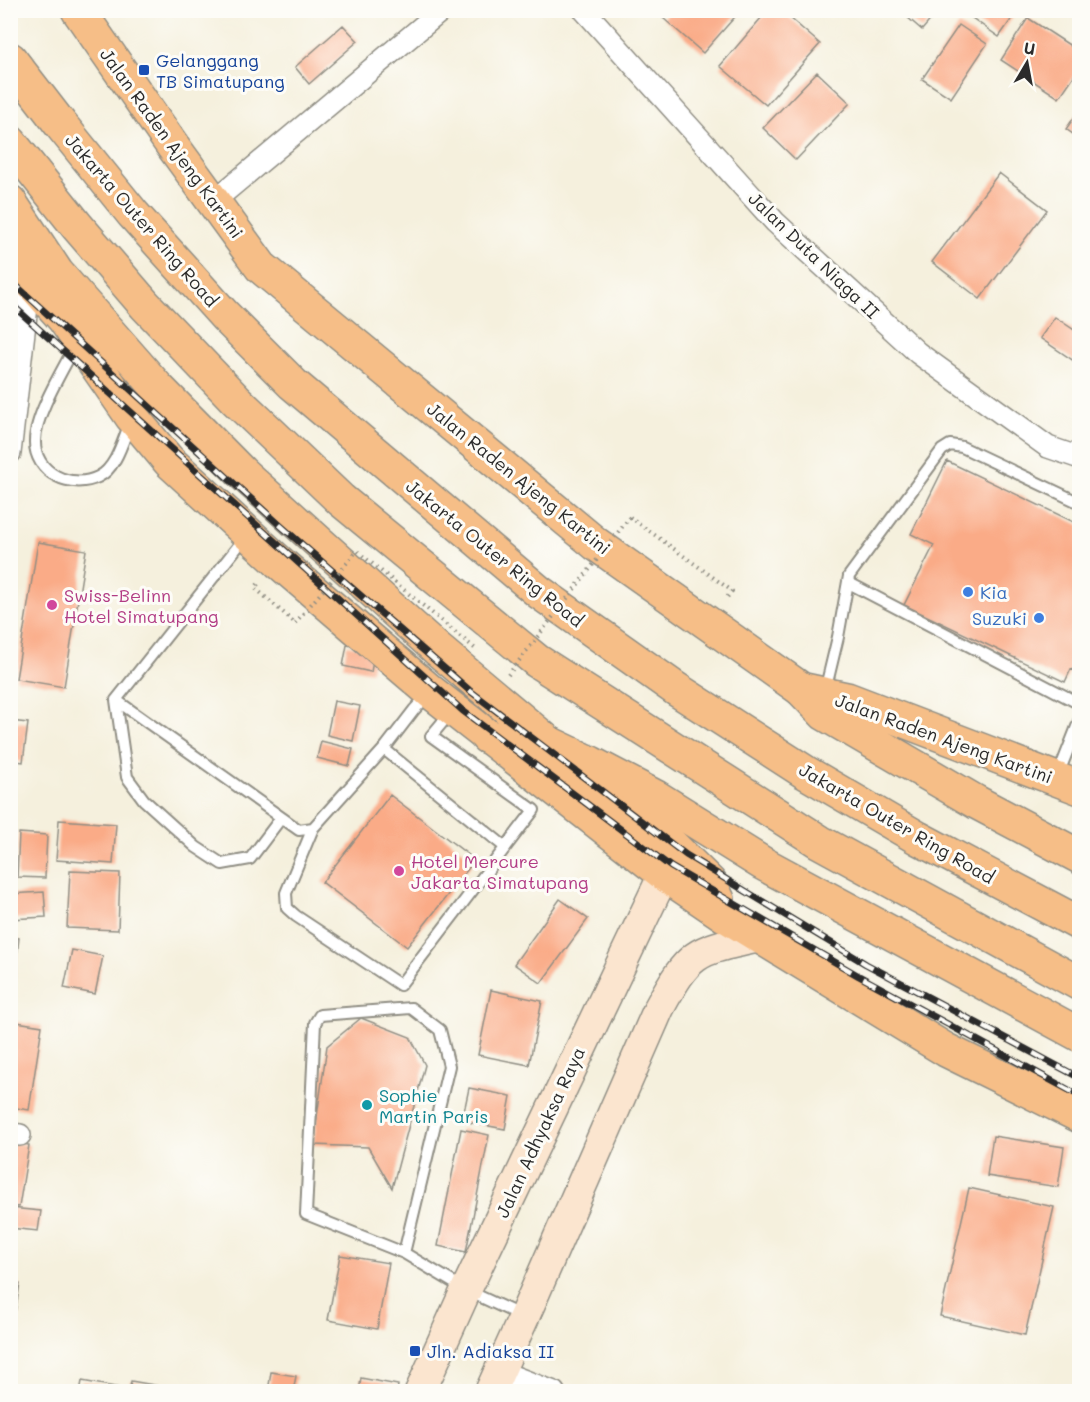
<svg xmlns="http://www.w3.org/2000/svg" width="1090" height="1402" font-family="Mali,sans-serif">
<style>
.building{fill:#faab87}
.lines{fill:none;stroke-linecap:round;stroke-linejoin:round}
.service-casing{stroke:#908e84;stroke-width:14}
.minor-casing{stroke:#908e84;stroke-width:24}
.secondary-casing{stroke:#908e84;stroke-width:33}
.trunk-casing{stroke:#908e84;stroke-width:36}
.motorway-casing{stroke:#908e84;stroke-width:36}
.path{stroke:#908e84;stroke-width:4;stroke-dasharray:1.5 4.5;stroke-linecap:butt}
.service{stroke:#fff;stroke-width:10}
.minor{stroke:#fff;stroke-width:21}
.secondary{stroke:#fbe5cf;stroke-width:30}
.trunk{stroke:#f6be87;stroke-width:33}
.motorway{stroke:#f6be87;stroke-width:33}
.rail-casing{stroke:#2b2b2b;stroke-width:7}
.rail{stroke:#fdfcf7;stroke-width:4.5;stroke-dasharray:14;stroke-linecap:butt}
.path-bridge{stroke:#908e84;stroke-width:4;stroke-dasharray:1.5 4.5;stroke-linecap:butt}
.transit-dot{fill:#1a4fb4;stroke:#fdfcf7;stroke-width:2}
.shop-dot{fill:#3f7fe0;stroke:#fdfcf7;stroke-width:2}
.hotel-dot{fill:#d1479c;stroke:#fdfcf7;stroke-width:2}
.culture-dot{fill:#0f9aa8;stroke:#fdfcf7;stroke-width:2}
.labels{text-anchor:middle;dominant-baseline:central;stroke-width:6;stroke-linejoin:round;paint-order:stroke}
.transit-label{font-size:18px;fill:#164399;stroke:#fdfcf7;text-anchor:start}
.street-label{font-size:18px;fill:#2b2b2b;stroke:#fdfcf7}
.shop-label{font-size:18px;fill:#366cbe;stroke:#fdfcf7;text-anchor:start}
.hotel-label{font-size:18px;fill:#b23c85;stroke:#fdfcf7;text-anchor:start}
.culture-label{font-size:18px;fill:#0d838f;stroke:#fdfcf7;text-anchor:start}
</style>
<rect width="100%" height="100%" fill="#fdfcf7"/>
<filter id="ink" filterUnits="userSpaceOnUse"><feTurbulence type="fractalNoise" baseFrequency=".0167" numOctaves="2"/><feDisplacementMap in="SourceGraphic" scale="12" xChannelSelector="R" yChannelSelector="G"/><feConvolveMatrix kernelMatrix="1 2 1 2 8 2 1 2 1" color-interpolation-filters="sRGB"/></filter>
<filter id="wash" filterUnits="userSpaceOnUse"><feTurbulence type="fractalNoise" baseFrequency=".008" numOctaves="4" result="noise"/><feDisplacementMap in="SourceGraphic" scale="24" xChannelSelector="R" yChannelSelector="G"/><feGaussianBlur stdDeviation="1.35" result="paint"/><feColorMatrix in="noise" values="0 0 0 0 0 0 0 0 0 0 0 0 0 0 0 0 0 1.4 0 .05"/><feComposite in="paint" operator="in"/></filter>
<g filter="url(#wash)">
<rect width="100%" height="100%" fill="#f5f0dd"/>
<g id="blocks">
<path class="building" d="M670,10h71l-38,43 -40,-35z
M768,10h13l39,34 -54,61 -46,-39z
M899,10h40l-17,20z
M972,10h33l8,7 -14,20 -31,-22z
M1028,18l52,34v15l-21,31 -58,-38z
M343,25l15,16 -49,43 -14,-17z
M959,25l28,19 -36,54 -29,-19z
M817,72l33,31 -54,57 -33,-32z
M1080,109v30l-14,-10z
M999,173l48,37 -67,89 -48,-37z
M1055,317l25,17v31l-40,-27z
M947,461l133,64v148l-9,-4 -6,13 -161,-77 30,-60 -23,-11z
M38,542l48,8 -22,137 -48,-8z
M347,645l28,5 -4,22 -28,-6z
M334,701l26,5 -7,35 -26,-6z
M10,721l18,2 -5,39 -13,-2z
M321,741l32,8 -4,17 -32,-8z
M390,795l85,65 -68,87 -85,-65z
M59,820l57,4 -3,40 -57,-4z
M19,833l28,2 -2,43 -28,-1z
M10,859h2l1,22h-3z
M70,871l50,2 -2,57 -51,-2z
M44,892l2,25 -36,2v-25z
M560,899l28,20 -47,64 -27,-19z
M10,937l9,1 -5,44h-4z
M72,950l31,6 -8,38 -31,-6z
M491,990l51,11 -13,64 -51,-10z
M361,1018l49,19 15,28 -33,123 -24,-41 -55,-2 14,-99z
M10,1021l32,5 -13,84 -19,-3z
M469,1088l42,8 -6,33 -43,-8z
M461,1129l28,6 -23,117 -28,-6z
M993,1136l71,11 -6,40 -71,-11z
M10,1142l19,3 -10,62 -9,-1z
M969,1188l85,19 -29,128 -85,-19z
M10,1208l31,3 -3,20 -28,-3z
M340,1255l49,8 -12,66 -49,-9z
M10,1282l10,2 -5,29 -5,-1z
M271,1372l25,4 -3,16h-25z
M361,1378l37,7 -1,7h-38z
M82,1381l39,7 -1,4h-40z
M131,1381l29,5 -1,6h-30z"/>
</g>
</g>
<g filter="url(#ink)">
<use href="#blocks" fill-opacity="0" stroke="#908e84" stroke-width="1.5"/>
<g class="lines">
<g class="service-casing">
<path id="service" d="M76,344c-12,24 -41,70 -41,97 -1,32 36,49 63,36 18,-8 25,-37 32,-54
M247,535l-131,165 11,77 17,23 52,47 26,17 28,-5 31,-41
M849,583l231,121
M825,691l13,-54 11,-61 93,-126 8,-5 12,2 118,56
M428,695l-14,15 -30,39 -71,79 -27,65 1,15 9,8 104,69 134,-175 -103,-74 20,-24
M116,700l183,130 14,-2
M384,749l121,98
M1058,775l22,-56
M404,1253l45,-187 -9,-36 -29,-22 -91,7 -5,8 -9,191 98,39 62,37 56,26"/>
</g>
<g class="minor-casing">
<path id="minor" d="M584,10l191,212 143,131 130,94 32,11
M214,201l228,-191
M10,453l20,-173
M10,1134l10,1
M499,1371l55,21"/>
</g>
<g class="secondary-casing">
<path id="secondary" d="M420,1392l46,-102 198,-416
M490,1392l34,-75 135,-309c32,-59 37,-57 101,-71"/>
</g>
<g class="trunk-casing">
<path id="trunk" d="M78,10l94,135 89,122 335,277 205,145 46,10 233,89
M10,202l47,71 100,114 84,85 196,177 112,94 95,75 66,65 8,17
M10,259l54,60 68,98 37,44 110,101 152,130 233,182 62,42 220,134 134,66"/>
</g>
<g class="motorway-casing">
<path id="motorway" d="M10,59l51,66 72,89 92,102 68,68 246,208 137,97 129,83 113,66 162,86
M10,142l67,84 68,79 91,95 105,100 196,161 283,181 260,142
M801,689l24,25 151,88 104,55
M487,737l62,6 42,20 65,34 106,66 318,172"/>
</g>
<path class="path" d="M630,517l102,74 -7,9
M258,584l-3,4 40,35"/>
<use href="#service" class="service"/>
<use href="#minor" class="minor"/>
<use href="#secondary" class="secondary"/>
<use href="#trunk" class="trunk"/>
<use href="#motorway" class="motorway"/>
<g class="rail-casing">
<path id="rail" d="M10,280l271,246 188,164 217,165 180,109 214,114
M10,303l453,408 208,156 188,109 221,120"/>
</g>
<use href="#rail" class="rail"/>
<path class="path-bridge" d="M295,623l62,-72 121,100
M508,675l122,-158"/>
</g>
</g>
<g class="transit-dot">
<rect x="138" y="64" width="12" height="12" rx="3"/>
<rect x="409" y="1345" width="12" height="12" rx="3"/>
</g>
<g class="shop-dot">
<circle cx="968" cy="592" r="6"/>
<circle cx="1039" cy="618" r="6"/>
</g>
<g class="hotel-dot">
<circle cx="52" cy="605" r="6"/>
<circle cx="399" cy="871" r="6"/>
</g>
<circle class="culture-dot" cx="367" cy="1105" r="6"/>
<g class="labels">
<g class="transit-label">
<text x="156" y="60">Gelanggang<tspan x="156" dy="21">TB Simatupang</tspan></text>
<text x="427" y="1351">Jln. Adiaksa II</text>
</g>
<g class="street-label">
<text transform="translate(172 143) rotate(54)">Jalan Raden Ajeng Kartini</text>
<text transform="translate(142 220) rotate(49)">Jakarta Outer Ring Road</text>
<text transform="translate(814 255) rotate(44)">Jalan Duta Niaga II</text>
<text transform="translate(519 478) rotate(39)">Jalan Raden Ajeng Kartini</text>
<text transform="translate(495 553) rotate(39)">Jakarta Outer Ring Road</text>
<text transform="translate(944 738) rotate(20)">Jalan Raden Ajeng Kartini</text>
<text transform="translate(897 823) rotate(30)">Jakarta Outer Ring Road</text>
<text transform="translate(540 1132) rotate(-65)">Jalan Adhyaksa Raya</text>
</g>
<g class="shop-label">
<text x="980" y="592">Kia</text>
<text x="1027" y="618" text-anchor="end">Suzuki</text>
</g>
<g class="hotel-label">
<text x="64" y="595">Swiss-Belinn<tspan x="64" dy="21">Hotel Simatupang</tspan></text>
<text x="411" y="861">Hotel Mercure<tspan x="411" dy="21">Jakarta Simatupang</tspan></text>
</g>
<g class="culture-label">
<text x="379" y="1095">Sophie<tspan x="379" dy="21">Martin Paris</tspan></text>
</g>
</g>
<rect width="1090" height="1402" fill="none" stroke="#fdfcf7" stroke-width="36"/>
<g transform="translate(1027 63) rotate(10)" stroke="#fdfcf7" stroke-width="4.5" paint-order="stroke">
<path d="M0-4.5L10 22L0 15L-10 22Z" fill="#2b2b2b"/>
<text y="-9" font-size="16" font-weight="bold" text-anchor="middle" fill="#2b2b2b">U</text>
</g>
</svg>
